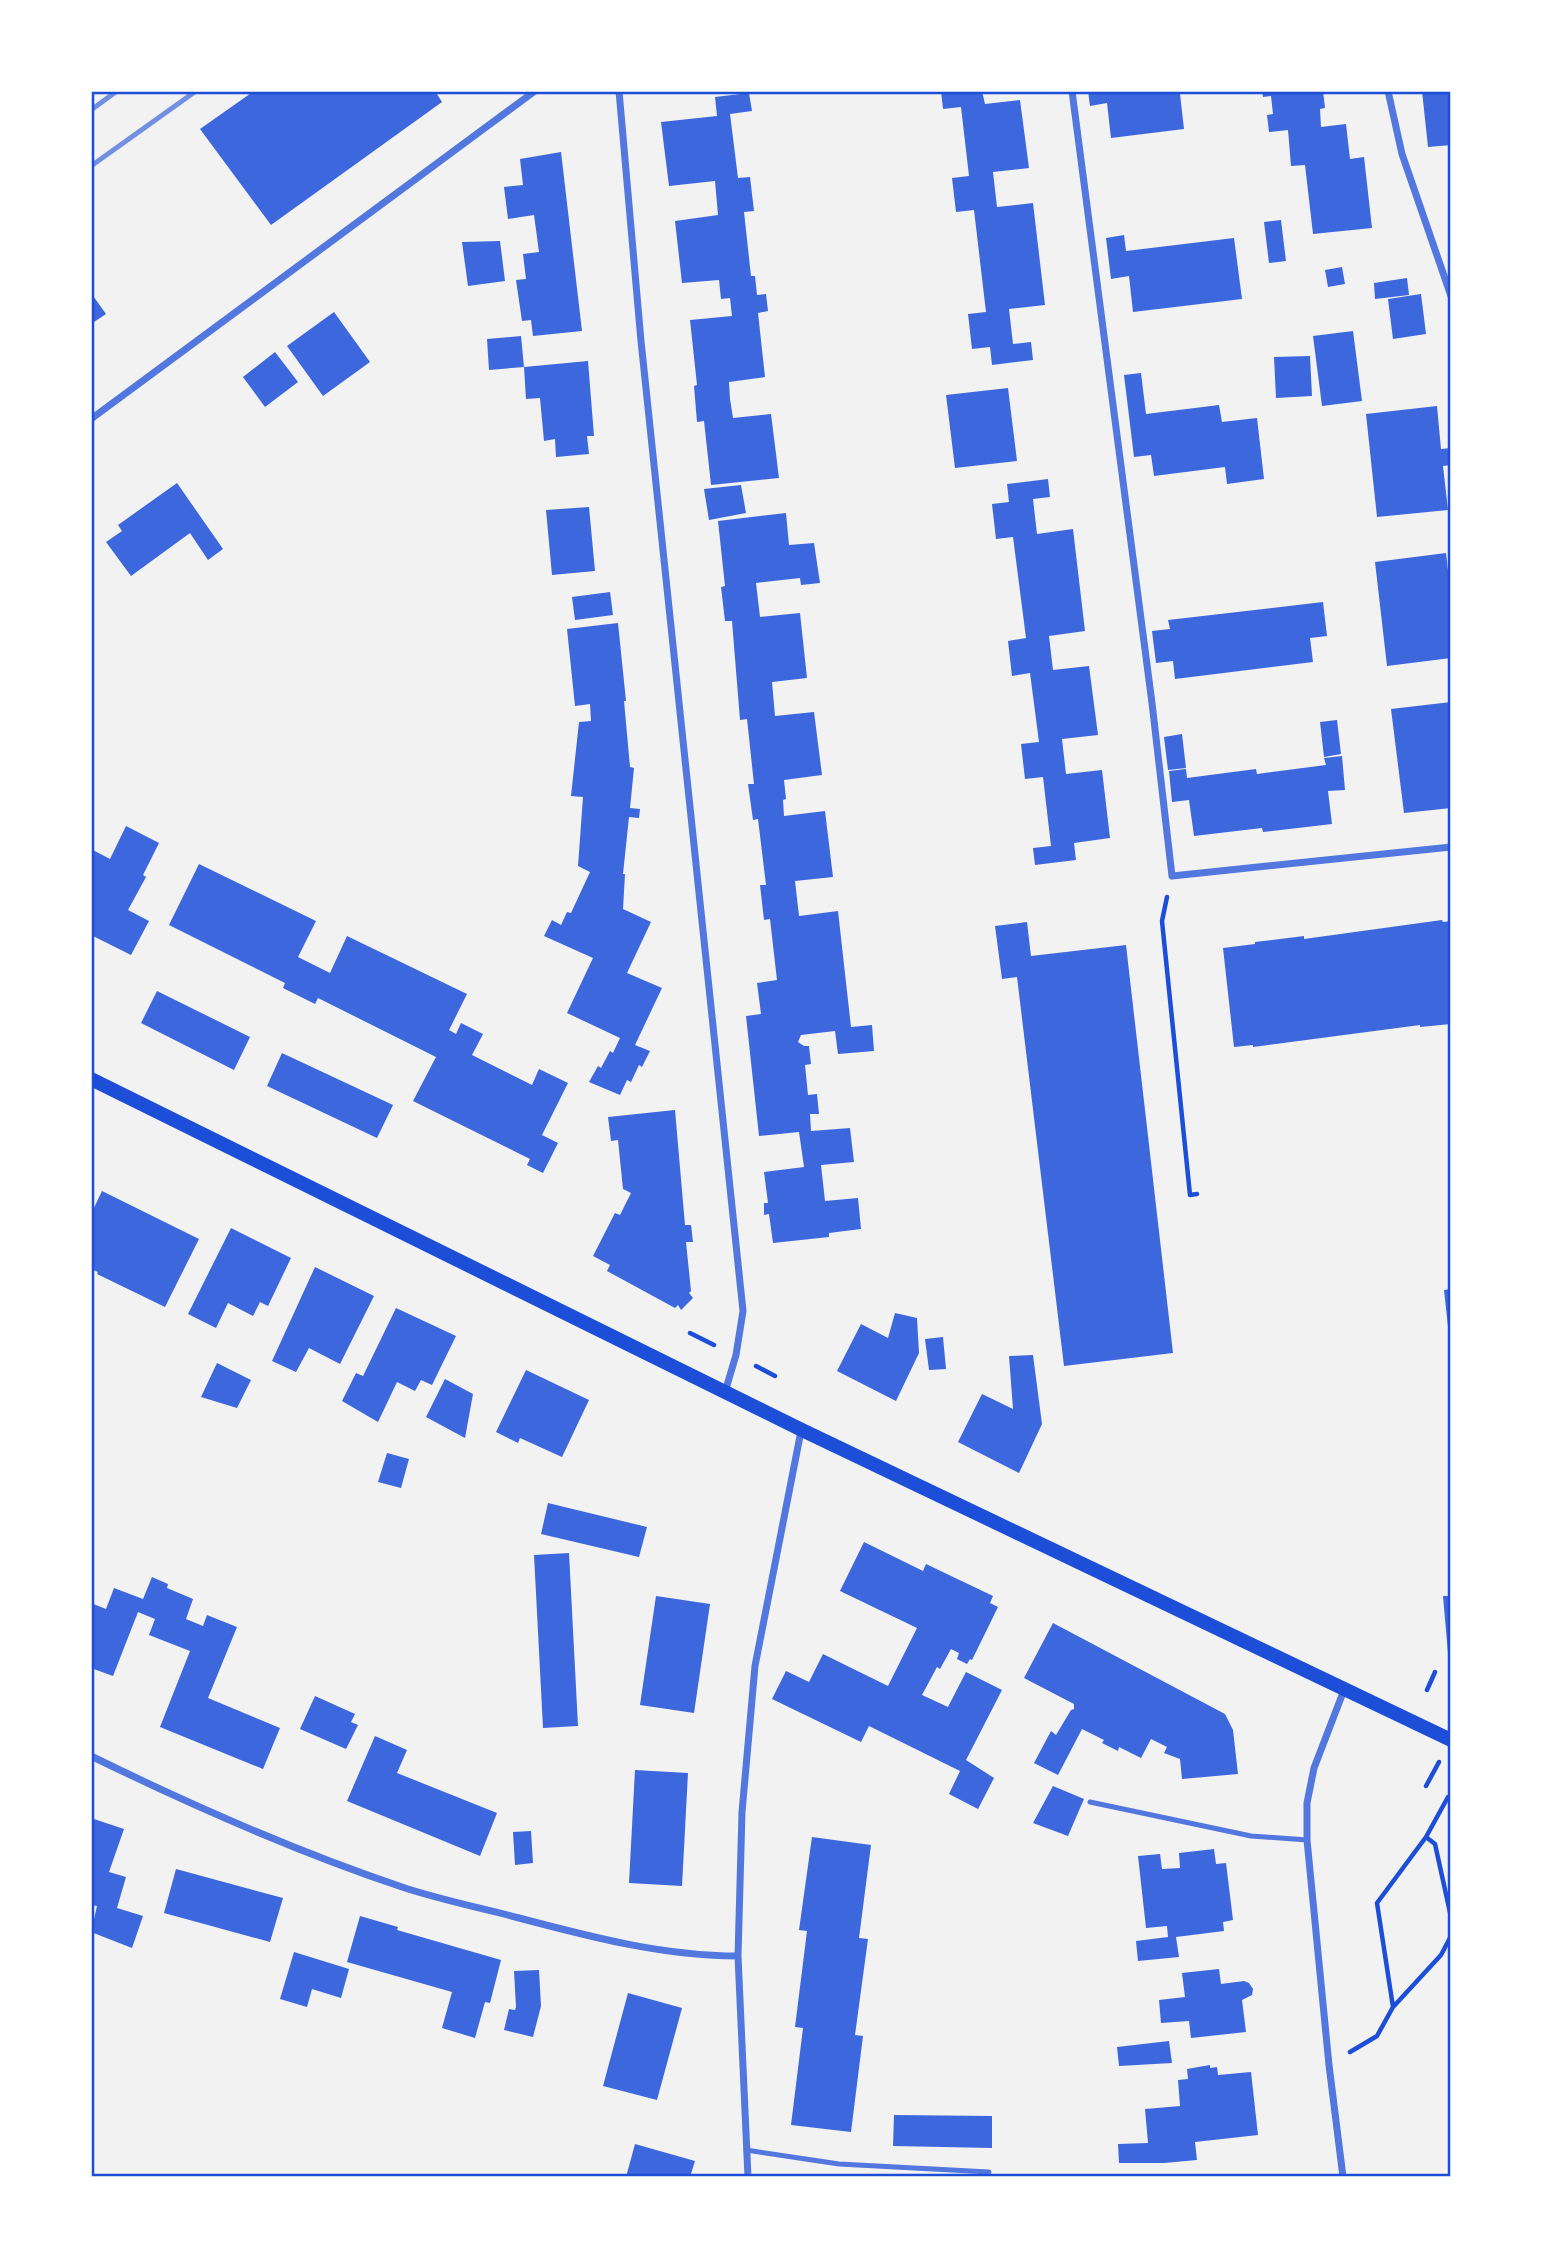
<svg xmlns="http://www.w3.org/2000/svg" width="1542" height="2268" font-family="Barlow,sans-serif">
<style>
.building{fill:#3d67dc}
.lines{fill:none;stroke-linecap:round;stroke-linejoin:round}
.path{stroke:#1d4ed8;stroke-width:4.5}
.service{stroke:#5277de;stroke-width:5}
.minor{stroke:#5277de;stroke-width:7}
.secondary{stroke:#1d4ed8;stroke-width:14}
.rail{stroke:#7290e2;stroke-width:5}
.neatline{fill:none;stroke:#1d4ed8;stroke-width:2.5}
</style>
<rect width="100%" height="100%" fill="#f2f2f2"/>
<path class="building" d="M254,91h181l7,11 -171,123 -71,-96z
M941,91h41l3,13 35,-4 9,68 -36,4 4,35 36,-4 12,102 -36,4 4,35 18,-2 2,18 -41,5 -2,-18 -18,2 -4,-35 18,-2 -12,-102 -18,2 -4,-34 17,-2 -8,-69 -18,2z
M1088,91h105v2l-13,1 4,35 -73,9 -4,-35 -17,3z
M1262,91h61l2,17 -5,1 1,18 25,-3 4,35 14,-2 8,71 -59,6 -8,-69 -14,1 -3,-36 -19,2 -2,-17 6,-1 -2,-18 -8,1z
M1422,91h29v54l-23,2z
M749,93l3,18 -22,3 8,64 12,-1 4,34 -10,1 7,64h4l2,19 9,-1 2,17 -10,2 7,64 -36,5 1,17 3,19 38,-4 8,64 -68,7 -7,-64 -7,1 -3,-36 3,-1 -7,-65 42,-4 -2,-18 -9,1 -2,-19 -37,3 -7,-62 43,-6 -3,-34 -46,5 -8,-64 56,-6 -2,-19z
M561,152l21,179 -49,5 -2,-16 -9,1 -6,-41 10,-1 -3,-25 16,-2 -5,-37 -26,4 -4,-32 19,-2 -3,-26z
M1281,220l5,41 -17,2 -5,-41z
M1124,235l2,16 108,-13 8,61 -109,13 -4,-36 -18,3 -5,-41z
M500,241l5,40 -37,5 -6,-44z
M1342,267l3,17 -17,3 -3,-17z
M1407,278l2,17 -34,4 -1,-16z
M91,293l15,21 -15,10z
M1421,294l5,40 -33,5 -5,-40z
M334,312l36,50 -47,34 -36,-50z
M1353,331l9,70 -40,5 -9,-70z
M521,336l3,31 -35,3 -2,-31z
M275,352l23,30 -33,25 -22,-30z
M1310,356l2,40 -36,2 -2,-41z
M588,361l6,75h-7l2,18 -33,3 -1,-18 -11,2 -4,-43 -14,1 -2,-32z
M1141,373l5,41 73,-9 3,17 35,-4 7,61 -37,5 -2,-17 -71,9 -3,-21 -17,2 -10,-82z
M1008,388l9,73 -62,7 -9,-73z
M1437,406l4,43 10,-1v17l-8,1 5,44 -71,7 -11,-103z
M1048,479l2,18 -17,2 4,35 36,-5 12,102 -36,5 4,34 36,-4 9,69 -36,4 4,35 36,-4 8,68 -36,5 2,17 -41,5 -2,-17 18,-2 -8,-69 -18,2 -4,-35 18,-2 -9,-69 -18,3 -4,-35 18,-3 -13,-101 -17,2 -4,-35 17,-2 -2,-18z
M177,483l46,66 -15,11 -18,-27 -59,43 -25,-34 16,-11 -4,-6z
M741,485l5,28 -37,7 -5,-31z
M589,507l6,64 -43,4 -6,-65z
M786,513l3,32 25,-2 6,40 -19,2 -1,-7 -44,5 4,34 40,-4 7,65 -35,4 3,34 39,-4 8,63 -38,5 2,19 -3,1 1,16 41,-5 8,66 -38,4 4,35 39,-5 13,116 21,-2 2,26 -36,3 -3,-23 -34,4 -3,7 6,4h5l2,18 -6,1 3,30 9,-1 2,20h-9l1,17 39,-3 4,34 -33,3 4,36 33,-3 3,31 -32,4v4l-56,6 -4,-29 -5,1v-12h4l-4,-31 40,-5 -5,-35 -40,4 -13,-120 15,-2 -4,-31 20,-3 -7,-61 -6,1 -4,-35h6l-8,-66 -5,1 -5,-36h6l-7,-65 -7,1 -8,-99h-7l-4,-34 4,-1 -7,-65z
M1446,553l5,44v61l-64,8 -12,-104z
M610,592l3,23 -38,5 -3,-23z
M1323,602l4,34 -17,2 3,24 -138,17 -2,-18 -17,2 -4,-32 18,-2 -2,-9z
M618,623l8,78h-2l6,66 4,1 -4,40 10,1 -1,9 -10,-1 -6,57h2l-2,35 28,13 -24,51 35,15 -27,57 15,6 -8,16 -3,-2 -8,17 -4,-2 -7,15 -31,-13 9,-16 3,2 9,-17 3,2 7,-15 -53,-25 26,-55 -49,-22 8,-16 9,5 6,-13 4,1 19,-41 -12,-6 5,-69 -12,-1 8,-74 12,-1 -1,-17 -15,2 -8,-77z
M1451,702v106l-47,5 -13,-104z
M1337,720l4,34 -17,3 -4,-35z
M1182,734l4,34 -18,2 -4,-33z
M1342,756l3,34 -17,1 4,33 -69,8 -1,-4 -68,8 -5,-36 -17,2 -3,-31 17,-2 1,9 69,-9 1,5 69,-9 -2,-7z
M126,826l33,17 -16,32 3,2 -18,33 21,11 -18,34 -40,-20v-86l19,10z
M199,864l117,57 -18,36 32,16 17,-37 120,58 -18,36 7,4 5,-11 22,11 -11,21 60,30 7,-16 29,14 -26,52 16,8 -15,30 -16,-8 3,-6 -117,-58 23,-44 -118,-59 -3,6 -32,-16 2,-5 -116,-58z
M1442,920l1,2 8,-1v103l-31,3v-2l-167,22v-2l-19,2 -11,-99 32,-4v-2l49,-6v3z
M1027,922l4,34 95,-11 47,408 -109,13 -47,-389 -15,2 -7,-53z
M157,991l93,46 -16,33 -93,-47z
M282,1053l111,52 -16,33 -110,-52z
M675,1110l10,115h6l2,17h-7l5,49 -2,2 4,5 -12,12 -3,-5 -3,3 -68,-37 3,-6 -17,-9 22,-43 5,2 11,-22 -8,-4 -5,-49 -7,1 -3,-24z
M102,1191l97,48 -34,68 -68,-33 1,-2 -7,-3v-55z
M231,1228l60,30 -23,48 -8,-4 -7,14 -25,-13 -12,25 -28,-14z
M315,1267l59,29 -34,68 -31,-16 -13,24 -24,-11z
M1451,1289v47h-2l-5,-46z
M396,1308l60,28 -24,49 -11,-5 -6,11 -18,-9 -19,40 -36,-21 14,-28 7,3z
M895,1313l22,5 2,35 -23,48 -59,-30 24,-47 27,14z
M943,1337l3,32 -17,1 -4,-31z
M1033,1355l9,69 -23,49 -61,-31 24,-48 31,15 -4,-53z
M217,1363l34,17 -14,28 -36,-11z
M526,1370l63,30 -27,57 -42,-19 -2,5 -22,-11z
M445,1379l28,15 -8,44 -39,-21z
M387,1453l22,6 -8,29 -23,-6z
M548,1503l99,24 -8,30 -98,-23z
M864,1542l59,29 3,-7 67,32 -3,7 8,4 -26,53 -2,-1 -3,5 -10,-5 2,-6 -8,-4 -11,20 -3,-2 -15,28 26,12 18,-35 36,18 -36,70 28,18 -16,31 -29,-15 11,-23 -91,-45 -8,16 -89,-43 14,-28 23,11 14,-28 65,32 29,-58 -77,-37z
M569,1553l9,173 -35,2 -9,-173z
M152,1577l16,7 -1,4 26,11 -7,20 17,7 4,-11 30,12 -29,71 72,30 -17,41 -103,-42 30,-76 -41,-16 6,-16 -17,-7 -25,64 -22,-8v-65l15,6 8,-21 29,11z
M656,1596l54,8 -16,109 -54,-8z
M1443,1596h8v69h-2z
M1053,1623l172,91 8,16 5,44 -56,5 -2,-20 -16,-6 3,-6 -16,-8 -10,19 -22,-11 -1,4 -16,-8 2,-3 -22,-11 -24,46 -24,-12 17,-32 5,4 15,-25 3,-1v-5l-50,-26z
M315,1696l40,18 -4,8 7,3 -12,24 -46,-20z
M375,1736l32,14 -10,23 100,40 -17,43 -133,-55z
M635,1770l53,3 -6,113 -53,-3z
M1053,1786l31,13 -16,37 -35,-13z
M91,1818l33,11 -15,43 17,5 -9,31 26,8 -11,32 -41,-16 6,-26 -6,-1z
M531,1831l2,32 -18,2 -2,-33z
M812,1837l59,8 -12,93 9,1 -13,96 8,1 -12,96 -60,-7 12,-97 -8,-1 12,-96 -8,-1z
M1214,1849l2,15 10,-1 7,57 -10,2 1,9 -48,6 3,20 -41,4 -2,-20 32,-4 -1,-11 -21,2 -8,-72 22,-2 2,15 18,-1 -1,-15z
M176,1869l107,29 -13,44 -106,-29z
M360,1916l38,11 -1,3 104,30 -11,43 -5,-1 -10,36 -33,-10 10,-36 -105,-30z
M294,1952l55,17 -8,29 -29,-9 -5,18 -27,-8z
M1219,1969l2,15 23,-3 5,2 4,6 -1,6 -10,5 4,32 -55,6 -2,-17 -28,2 -2,-23 26,-3 -3,-24z
M539,1970l2,36 -8,31 -29,-7 5,-21 6,1 1,-3 -2,-36z
M628,1993l54,15 -25,92 -54,-14z
M1169,2041l3,22 -53,3 -2,-19z
M1210,2065v3l7,-1 1,8 33,-3 7,63 -63,7 2,18 -33,3h-45l-1,-19 30,-1 -3,-34 35,-3 -2,-26 10,-1 -1,-10z
M894,2115l98,1v32l-99,-2z
M635,2144l60,17 -5,16h-64z"/>
<g class="lines">
<path class="path" d="M1167,897l-5,24 28,274 7,-1
M690,1333l24,12
M756,1366l19,10
M1427,1690l8,-18
M1426,1786l13,-24
M1426,1837l9,7 16,73
M1394,2006l47,-51 10,-19
M1350,2052l27,-16 16,-29 -16,-104 49,-66 22,-40"/>
<path class="service" d="M1090,1802l161,34 56,4
M746,2150l93,14 150,8"/>
<path class="minor" d="M619,91l22,250 102,970 -7,44 -11,37
M1072,91l80,612 20,173 279,-29
M1388,91l14,63 49,142
M91,419l444,-328
M91,1756c102,50 206,96 314,132 37,12 76,20 114,30 72,19 144,38 219,38
M748,2177l-10,-221 4,-144 13,-146 46,-235
M1343,2177l-14,-112 -22,-225v-37l7,-35 30,-78"/>
<path class="secondary" d="M91,1079l711,351 649,310"/>
<path class="rail" d="M91,110l26,-19
M91,166l105,-75"/>
</g>
<rect width="1542" height="2268" fill="none" stroke="#ffffff" stroke-width="186"/>
<rect x="93" y="93" width="1356" height="2082" class="neatline"/>
</svg>
